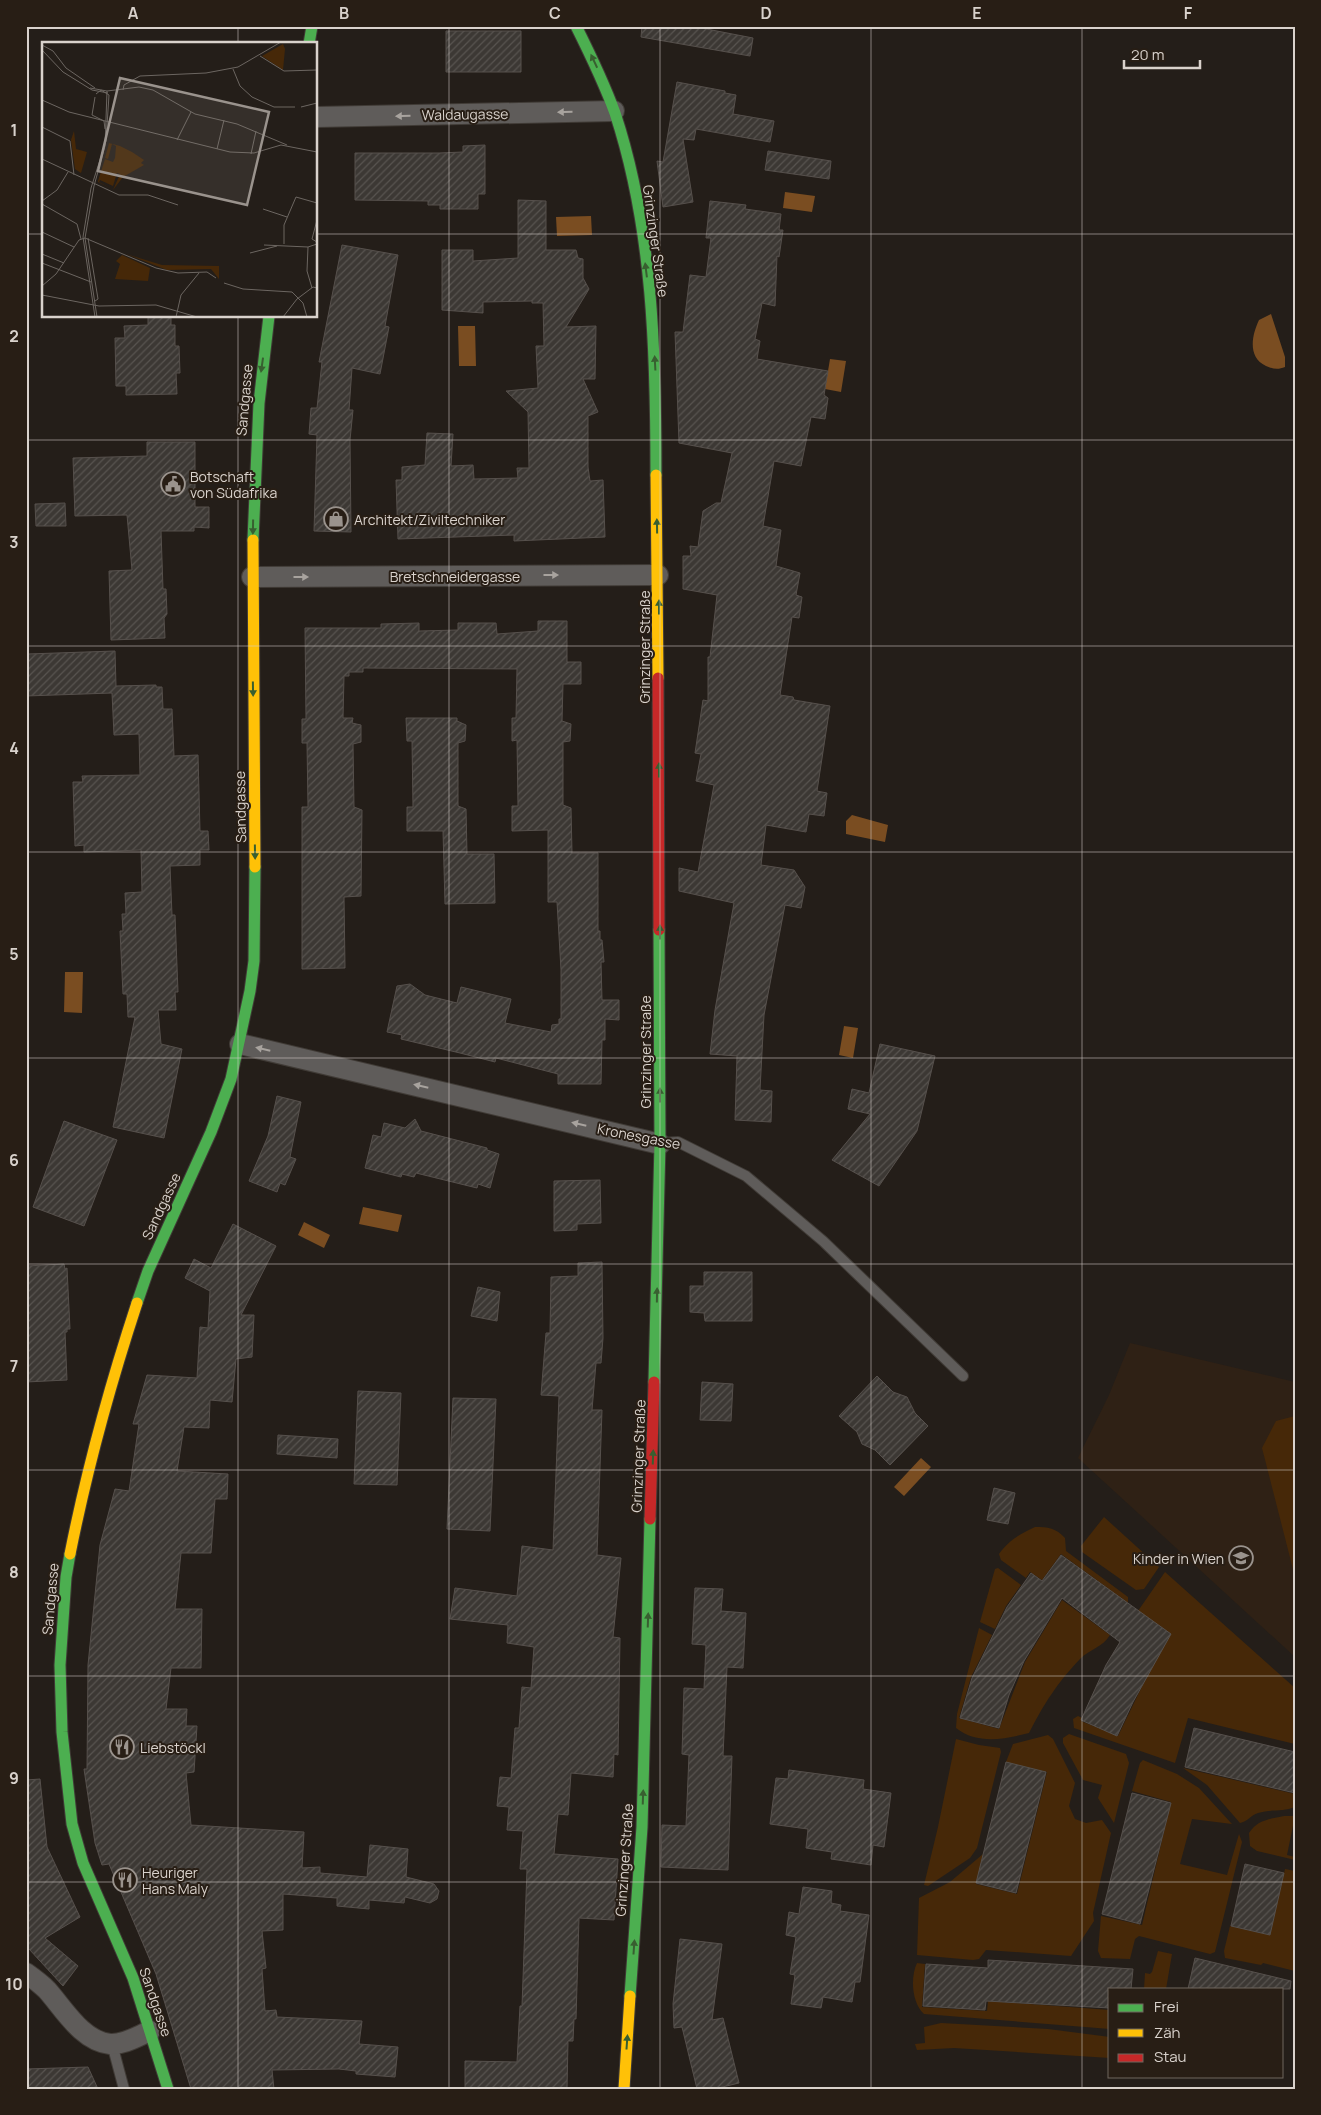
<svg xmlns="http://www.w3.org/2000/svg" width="1321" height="2115" font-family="Manrope,sans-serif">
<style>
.built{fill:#2f2115}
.green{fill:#462808}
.water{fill:#7a4d21}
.building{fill:url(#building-hatch);stroke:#56504c}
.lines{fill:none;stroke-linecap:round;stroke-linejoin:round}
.lane-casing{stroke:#403b36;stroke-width:12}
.street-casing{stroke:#403b36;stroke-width:22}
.fast-casing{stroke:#403b36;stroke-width:13}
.slow-casing{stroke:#403b36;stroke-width:13}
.jam-casing{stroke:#403b36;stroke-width:13}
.lane{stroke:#5f5c5a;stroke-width:10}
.street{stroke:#5f5c5a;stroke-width:20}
.fast{stroke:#4caf50;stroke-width:11}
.slow{stroke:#ffc107;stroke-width:11}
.jam{stroke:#c62828;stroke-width:11}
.oneway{fill:#385f30}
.oneway2{fill:#a8a39e}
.grid{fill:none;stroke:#d9d2cc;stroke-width:1;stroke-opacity:0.55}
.labels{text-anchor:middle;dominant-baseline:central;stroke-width:4;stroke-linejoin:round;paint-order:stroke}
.street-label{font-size:14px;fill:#d9d2cc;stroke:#281e15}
.poi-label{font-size:14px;fill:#d9d2cc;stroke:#281e15;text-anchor:start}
.inset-road{fill:none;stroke:#6c6661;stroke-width:1}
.view{fill:#9a938d;fill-opacity:0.15;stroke:#9a938d;stroke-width:2.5}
.inset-edge{fill:none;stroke:#d9d2cc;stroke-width:2.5}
.neatline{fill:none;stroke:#d9d2cc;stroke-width:2}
.grid-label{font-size:16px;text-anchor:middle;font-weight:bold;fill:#d9d2cc}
</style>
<defs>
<pattern id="building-hatch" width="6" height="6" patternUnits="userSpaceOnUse" patternTransform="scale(1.25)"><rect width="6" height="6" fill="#3c3834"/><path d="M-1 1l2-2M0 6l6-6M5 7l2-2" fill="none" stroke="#585450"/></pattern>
</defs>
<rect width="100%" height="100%" fill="#241e19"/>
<path class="built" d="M1130,1343l165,39v275l-217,-199 31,-63z"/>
<path class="green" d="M1295,1416v161l-33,-129 14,-27z
M1104,1517l55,50 -15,22 -8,1 -54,-38 -1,-6z
M1035,1527c13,0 21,1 30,11l1,13 62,46v6l-67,-49 -19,26 -12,-8 -4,6 -25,-18 -2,-6c10,-14 21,-20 36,-27z
M998,1568l23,17 -15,21 -11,23 -15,-7 15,-53z
M1165,1572l130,116v56l-107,-26 -13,45 -101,-35 -1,-9 5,-3 4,2 -1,3 37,15 31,-64 22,-38 -33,-23z
M1062,1600l48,35c-7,12 -20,14 -30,24 -23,24 -36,45 -51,74 -23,6 -52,12 -73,-5l1,-14 22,-86 13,7 -21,42 -12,41 40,11 26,-67z
M1069,1734l57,20 3,9 -15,60 -16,-25 4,-13 -19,-5 -20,-37v-5z
M1048,1735l5,4 22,44 -6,23 6,13 11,4 16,-3 9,13 -18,80 1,8 -23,35 -85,-6 -7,9 -6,1 -56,-5 2,-57 31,-16 33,-28 -7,30 41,10 30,-122 -41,-10 7,-18z
M956,1739l23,6 21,3 1,4 -24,96 -7,10 -42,28 -4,-1 14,-58z
M1143,1760l34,14 22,14 33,36 -40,-5 -12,45 47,11 12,-41 3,8 -27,110 -5,2 -71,-18 -4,3 -5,20 -29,-1 -3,-7 3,-35 41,9 29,-123 -39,-11 8,-28z
M1183,1768l112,26v13c-12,5 -25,2 -37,6 -7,2 -11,9 -18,10l-33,-38z
M1284,1816h11l-8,39 8,2v3l-38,-9 -7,-5 -1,-13c8,-13 20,-14 35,-17z
M1285,1869l10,2v100l-32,-8 -2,2 -36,-7 -1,-7 6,-25 40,9z
M1158,1951l14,3 -6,35h-22l1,-16 5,1 2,-2z
M917,1963l8,1 -3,43 65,4 1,-10 122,9v19l-186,-15c-12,-11 -14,-36 -7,-51z
M941,2023l107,6 62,8v21l-156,-10 -37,2 -2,-6 10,-1 -1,-16z"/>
<path class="water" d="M785,192l30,4 -3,16 -29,-4z
M591,216l1,19 -35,1 -1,-19z
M1271,314l14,43v10c-7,3 -12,2 -19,-1 -19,-9 -14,-31 -7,-46z
M458,326h17l1,40h-17z
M830,359l16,2 -5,31 -16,-3z
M852,815l36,10 -3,17 -39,-8v-13z
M65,972h18l-1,41 -18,-1z
M844,1026l14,2 -5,30 -14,-3z
M363,1207l39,8 -4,17 -39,-8z
M304,1222l26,13 -6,13 -26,-13z
M921,1458l10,9 -27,29 -10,-9z"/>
<path class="building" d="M642,26h49l62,12 -3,18 -109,-19z
M446,31h75v41h-75z
M677,82l48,9v2l11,2 -3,19 41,7 -4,21 -74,-13 -2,11 -11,-1 10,63 -30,5 -6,-46 6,1z
M485,145v49h-7v15h-38v-4h-12v-4l-73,-1v-47h84l24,-1v-6z
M768,151l63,10 -2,18 -64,-9z
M518,200l28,1v49h30l2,8 5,1v19l6,11 -23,38 30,-1 -1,53h-12l15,33 -10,4v51l2,14 13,-1 2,57 -91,4v-6l-116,4 -2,-59h6v-13l23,-2 2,-32 26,1 -2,32 22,-1 1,14 44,-1 -1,-10h12l-1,-56 -22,-21 32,-3 -2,-42h8l-1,-43h-11v-2l-49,1v11l-41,-3v-60h31v11l45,-3z
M710,201l36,4 -1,4 36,5 -2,16h4l-4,27 -2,-1 -2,50 -13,-3 -7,36 5,2 -3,18 71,12 -4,24 4,3 -3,21 -14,-2 -10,49 -27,-5 -11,65 18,4 -5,36 24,7 -4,22 6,2 -3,21 -7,-1 -12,78 13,2 1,3 36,6 -13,85 10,2 -3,23 -15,-2 -3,18 -40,-7 -5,40 33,5 11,17 -4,21 -16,-3 -21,110 -4,75 12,1 -1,31 -36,-2 2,-64 -27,-2 5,-44 19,-107 -55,-12v-23l19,4 16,-87 -18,-4 5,-27 -6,-1 8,-53 5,1v-44h2l7,-62 -34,-6v-33h8l-1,-10 8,1 5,-36 13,-8h5l11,-50 -53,-10 -4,-111h8l7,-57 16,2 5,-39h-5z
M342,245l56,10 -13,71 4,1 -9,47 -28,-6 -3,42h4l-3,30 1,92 -37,-1 3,-96 -8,-1 2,-26h6l5,-46h-3z
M148,316h23v9h4v21h4l1,27h-4l1,21 -51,1v-9h-10l-1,-48h10l-1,-12 24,-1z
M147,442h48v65h14v21l-15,-1v4h-33l2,58h3l1,25 -3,4 1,20 -54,2 -2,-69 23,-1 -5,-55 -52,1 -2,-58 74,-2z
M65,503l1,23h-30l-1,-22z
M538,621h29v41h14v22h-18l-1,37 9,3 -1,17 -7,1v63l8,3 1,45h26v78h2v9h2l2,22h-3l1,38h17v20l-14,-1v21h-3l-1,44h-43v-10l-62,-16 -1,4 -35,-9 -59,-14 1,-4 -15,-3 10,-46 13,-2 15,11 32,8 4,-16 50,12 -6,24 46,9 1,-7 7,-1v-5h2v-49l-4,-68h-9v-72l-36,1v-25h6l-1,-66 -5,1v-23h4l1,-49 -154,-1v4h-14v4h-5l-1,42h10l-1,5 9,2v17l-8,2 1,63 8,3 -1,86 -17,1 1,71 -43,1v-162h6l-1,-64h-5v-24h4l-1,-91h76v-4l38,-1v8l39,-1v-7h38l1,11 41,-3z
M115,651l1,35 40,-1v2h6l1,22h9l2,47 24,-1 2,76h8l1,19h-9v15l-30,1 2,49h3l3,77h-3l1,18h-18l3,34 21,5 -18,89 -51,-11 22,-110h-7l-1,-23h-4l-3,-63h3l-1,-17h4l-1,-21 17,-1 -1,-42 -57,2v-7l-9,1 -2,-64h10l-1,-6 58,-1 -1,-41 -25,1 -2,-42 -86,3 1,-42z
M406,718h51v3l9,4 -1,16 -7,2v63l8,3 1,45h27l1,49 -50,1 -2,-73h-36v-24h6l-1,-66h-5z
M880,1044l55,12 -18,75 -38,55 -47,-26 38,-46 -22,-5 4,-20 17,4z
M277,1096l24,6 -11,55 6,2 -11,26 -5,-2 -3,9 -28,-11 19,-45z
M415,1119l6,12 66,17v2l12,4 -9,34 -12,-4 -1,4 -61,-15 -2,4 -12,-3 -1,3 -36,-9 8,-33 8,2 3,-14 21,5z
M64,1121l53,19 -33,86 -51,-19z
M600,1180l1,43 -24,1v6l-23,1v-50z
M233,1224l43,22 -35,69h13l-2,42 -16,2 -4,43 -22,-2 -1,28 -25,-1 -7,44 51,3 -1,25h-12l-4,54h-30l-6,56h27l-1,59h-30l-5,41h21l-1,17h11l-3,46 -8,1 5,52 113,7 -2,36 18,-1v6l47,4 3,-32 38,4 -2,28 28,7 5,7 -2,8 -7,4 -25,-6 -1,6 -35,-3v9l-32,-3v-8l-54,-4v36l-21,1 4,37 -4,1 3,42 11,-1 1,7 85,4 -3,23 39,3 -3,30 -39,-3v-3l-17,-2 -67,1 2,19h-83l-35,-115 -47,-110 -7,1 -7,-22 -11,-74h3l1,-104 12,-120 15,-56 14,2 10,-67h-6l14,-49 50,3 3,-51 8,1 2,-37 -25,-13 9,-19 17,9z
M602,1262l1,76 -2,25h-5l-4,47h10l-5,145 24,3 -8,79 7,1 -2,117 -4,-1 -1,23 -42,-4 -3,42 -10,-1 -4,40 64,5 -4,61 -35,-2 -3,101h-2l-1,22h-5l-1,48h-102v-28l52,1 3,-56h2l5,-137h-7l3,-38 -16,-1 2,-23 -12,-1 3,-29 11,1 4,-50h4l3,-41 9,1 3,-41 -27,-4 1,-18 -58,-6 5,-31 62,8 5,-50 31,4 6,-154 -18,-1 5,-62h4l1,-56 27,-1v-13z
M64,1264l1,5 2,-1 3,61h-3v3h-2l2,48 -41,2v-116z
M704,1272h48v49h-47l-1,-8 -14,-1v-26h14z
M478,1287l22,5 -3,29 -26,-5z
M877,1376l16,16 14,5 8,16 13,13 -38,39 -15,-15 -13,-6 -5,-12 -18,-16z
M702,1382l31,2 -2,37 -31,-1z
M358,1391l43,2 -4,92 -43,-1z
M453,1398l43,1 -6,132 -43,-2z
M278,1435l60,4 -1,19 -60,-4z
M994,1488l21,5 -7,31 -21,-4z
M1061,1555l110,79 -38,68 -16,34 -36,-16 25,-55 14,-23 -58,-44 -38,63 -15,34 -10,33 -39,-10 12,-40 35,-71 24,-34 11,8z
M695,1588l28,1 -2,22 25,2 -3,55 -16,-1 -4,89h9l-4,114 -67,-3 1,-42 24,1 3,-71 -7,-1 2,-66 20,1 2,-44 -14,-1z
M1194,1728l101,24v41l-110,-26z
M1006,1762l40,10 -30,121 -40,-10z
M789,1770l75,10 -1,9 28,4 -7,54 -11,-2 -2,20 -40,-6 1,-7 -26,-4 2,-19 -38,-5 6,-46 12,1z
M40,1779l7,68 33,70 -35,21 33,28 -15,20 -34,-37 -3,1v-170z
M1132,1793l39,10 -31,121 -38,-10z
M1245,1864l39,9 -14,62 -39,-9z
M803,1887l29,4 -1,12 10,2 -1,6 29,4 -9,67h-5l-3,20 -29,-5 -2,11 -30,-4 4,-29 -5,-1 6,-37 -10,-2 3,-23 10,2z
M680,1939l42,5 -10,76 11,-2 16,65 -25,6h-17l-15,-62 -8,1 -1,-24z
M1195,1958l96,23 -1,8h-102z
M988,1960l145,9 -2,20h-21v19l-124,-7 -1,9 -62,-4 3,-42 62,4z
M88,2067l10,22h-72v-20z"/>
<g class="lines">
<g class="lane-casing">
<path id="lane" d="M661,1143l17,-1 68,34 77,65 140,135
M112,2044l12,45"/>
</g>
<g class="street-casing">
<path id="street" d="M316,117l298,-6
M252,577l406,-2
M240,1044l420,100
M26,1973c7,5 15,11 21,17 17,19 35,51 63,54 14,1 28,-8 40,-13"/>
</g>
<g class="fast-casing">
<path id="fast" d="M576,26c14,28 28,57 39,87 38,115 41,241 41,362
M309,44l3,-18
M253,540l6,-137 10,-87
M137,1303l11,-32 63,-139 20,-53 19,-88 4,-30 1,-94
M654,1382l6,-238 -1,-214
M70,1554l-4,23 -6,88 2,67 10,92 11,39 50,115 35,111
M630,1996l12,-169 8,-308"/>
</g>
<g class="slow-casing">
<path id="slow" d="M656,475l2,203
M253,540l2,327
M70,1554c17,-85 40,-169 67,-251
M624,2089l6,-93"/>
</g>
<g class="jam-casing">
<path id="jam" d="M658,678l1,252
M650,1519l4,-137"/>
</g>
<use href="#lane" class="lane"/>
<use href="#street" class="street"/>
<use href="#fast" class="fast"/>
<use href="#slow" class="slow"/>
<use href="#jam" class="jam"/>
</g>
<defs><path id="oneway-solid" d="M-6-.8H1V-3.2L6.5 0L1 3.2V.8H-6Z" transform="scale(1.25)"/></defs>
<g class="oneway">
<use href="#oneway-solid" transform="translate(594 61) rotate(-115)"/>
<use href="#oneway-solid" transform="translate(646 270) rotate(-97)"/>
<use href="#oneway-solid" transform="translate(655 363) rotate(-93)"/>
<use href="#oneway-solid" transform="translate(262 365) rotate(98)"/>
<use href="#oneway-solid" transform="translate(657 526) rotate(-91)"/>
<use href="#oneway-solid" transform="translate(253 527) rotate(91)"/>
<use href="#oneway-solid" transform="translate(659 607) rotate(-90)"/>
<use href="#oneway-solid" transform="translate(253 689) rotate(89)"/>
<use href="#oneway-solid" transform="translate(659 770) rotate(-90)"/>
<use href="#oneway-solid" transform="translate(255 852) rotate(89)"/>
<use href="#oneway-solid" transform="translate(660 932) rotate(-90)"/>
<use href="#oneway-solid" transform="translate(660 1095) rotate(-90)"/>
<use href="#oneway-solid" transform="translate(657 1295) rotate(-89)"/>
<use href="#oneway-solid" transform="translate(653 1457) rotate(-88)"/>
<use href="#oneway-solid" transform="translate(648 1620) rotate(-88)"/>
<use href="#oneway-solid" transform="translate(643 1797) rotate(-88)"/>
<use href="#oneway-solid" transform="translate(634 1947) rotate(-86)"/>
<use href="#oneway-solid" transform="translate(627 2042) rotate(-86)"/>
</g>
<g class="oneway2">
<use href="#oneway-solid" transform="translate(565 112) rotate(179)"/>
<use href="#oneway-solid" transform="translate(403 116) rotate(179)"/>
<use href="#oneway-solid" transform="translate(551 575)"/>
<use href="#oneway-solid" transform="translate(301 577)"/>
<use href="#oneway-solid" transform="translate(263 1049) rotate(-167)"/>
<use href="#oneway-solid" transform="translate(421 1086) rotate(-167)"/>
<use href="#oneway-solid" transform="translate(579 1124) rotate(-167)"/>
</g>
<path class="grid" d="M238,26v18M449,26v2063M660,26v2063M871,26v2063M1082,26v2063M26,234h18M316,234h979M238,316v1773M26,440h1269M26,646h1269M26,852h1269M26,1058h1269M26,1264h1269M26,1470h1269M26,1676h1269M26,1882h1269"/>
<defs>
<g id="civic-ring" transform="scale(1.25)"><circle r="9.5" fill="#281e15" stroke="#9a938d" stroke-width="1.5"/><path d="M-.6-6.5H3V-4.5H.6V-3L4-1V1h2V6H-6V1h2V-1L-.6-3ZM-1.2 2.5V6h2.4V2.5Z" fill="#9a938d"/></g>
<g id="shop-ring" transform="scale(1.25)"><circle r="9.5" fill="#281e15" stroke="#9a938d" stroke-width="1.5"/><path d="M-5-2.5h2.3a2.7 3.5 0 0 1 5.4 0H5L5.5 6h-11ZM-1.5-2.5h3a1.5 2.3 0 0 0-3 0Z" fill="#9a938d"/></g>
<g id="school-ring" transform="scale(1.25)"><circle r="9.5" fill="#281e15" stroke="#9a938d" stroke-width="1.5"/><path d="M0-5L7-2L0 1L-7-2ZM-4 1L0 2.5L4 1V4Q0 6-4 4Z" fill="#9a938d"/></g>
<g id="restaurant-ring" transform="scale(1.25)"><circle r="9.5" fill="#281e15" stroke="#9a938d" stroke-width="1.5"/><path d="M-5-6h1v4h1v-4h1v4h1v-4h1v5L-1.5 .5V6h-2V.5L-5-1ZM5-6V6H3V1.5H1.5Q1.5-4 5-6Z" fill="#9a938d"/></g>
</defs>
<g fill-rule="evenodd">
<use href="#civic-ring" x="173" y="484"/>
<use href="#shop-ring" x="336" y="519"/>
<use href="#school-ring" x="1241" y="1558"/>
<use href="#restaurant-ring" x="122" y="1747"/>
<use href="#restaurant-ring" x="125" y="1880"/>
</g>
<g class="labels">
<g class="street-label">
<text transform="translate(465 114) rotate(-1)">Waldaugasse</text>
<text transform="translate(656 241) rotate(82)">Grinzinger Straße</text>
<text transform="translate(244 400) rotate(-85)">Sandgasse</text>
<text x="455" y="576">Bretschneidergasse</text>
<text transform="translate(644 647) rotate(-90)">Grinzinger Straße</text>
<text transform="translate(240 807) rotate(-91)">Sandgasse</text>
<text transform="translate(645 1052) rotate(-90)">Grinzinger Straße</text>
<text transform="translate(639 1136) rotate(11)">Kronesgasse</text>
<text transform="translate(161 1206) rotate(-65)">Sandgasse</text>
<text transform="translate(638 1456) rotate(-88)">Grinzinger Straße</text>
<text transform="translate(50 1599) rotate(-85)">Sandgasse</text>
<text transform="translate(624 1860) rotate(-86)">Grinzinger Straße</text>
<text transform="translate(156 2002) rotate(71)">Sandgasse</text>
</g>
<g class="poi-label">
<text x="190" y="476">Botschaft<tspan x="190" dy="16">von Südafrika</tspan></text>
<text x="354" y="519">Architekt/Ziviltechniker</text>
<text x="1224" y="1558" text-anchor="end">Kinder in Wien</text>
<text x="140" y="1747">Liebstöckl</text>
<text x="142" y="1872">Heuriger<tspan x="142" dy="16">Hans Maly</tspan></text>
</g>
</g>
<g transform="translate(42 42)">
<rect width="275" height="275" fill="#241e19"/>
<path d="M241,2l2,5 -2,21 -21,-14zM32,89l2,18 11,3 -6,21 -6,-4 -4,-29zM67,101l11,3 12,6 12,8 -3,3 3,2 -21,12 -10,13 7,-16 -3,-1 -4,13 -13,-6 -1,2 13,7 -14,-7v-1l7,-22 8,3 2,-4 1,-12 -4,-2 -4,15 -3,-1zM84,212l36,11 57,1v13l-8,-10 -44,1zM80,213l28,13 -2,13 -33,-2 5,-15 -4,-3z" fill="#462808"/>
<path class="inset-road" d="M0,3l11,6 13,17 29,20M0,8l21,22 29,18 16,3M218,14l24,15 33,-1M191,27l7,17 12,11 22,10h21M48,46l17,3 32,-4 14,3 42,24 42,10 50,21M81,48l1,-5 16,-9 66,-3 32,-6 43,-25M53,55l-3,18 12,6 1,8M0,58l27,12 161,40 24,1 27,-8 36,7M259,65l16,-4M0,85l28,14 4,34M135,98l14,-28M175,107l7,-29M209,112l5,-23M0,117l77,36h29l30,10M0,159l15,-11 11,-18M0,162l35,20 4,15M221,167l24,8M275,178l-5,19 5,3M0,190l32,15M43,196l71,30 22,5 29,-1 9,6M46,196l10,61 -3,2M242,202v-19l12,-28 21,6M222,203l44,2 9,-3M266,205l-1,24 5,17M208,211l27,-7M0,212l22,9M0,221l49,19M182,241l19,6 49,3 11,11 4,14M0,244l14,-12 23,-34 6,-2M0,253l57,11 57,-1 41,12M53,275l-12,-80 8,-49 15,-47 3,-46 -8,-5 -5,4M55,275l-12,-79 9,-52 11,-40 2,-55M134,275l5,-22 18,-22M241,275l14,-18 16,-12 4,1"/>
<path class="view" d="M78,36l149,34 -22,93 -149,-34z"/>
<rect width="275" height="275" class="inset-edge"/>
</g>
<rect width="1321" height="2115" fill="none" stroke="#281e15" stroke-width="55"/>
<rect x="1108" y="1988" width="175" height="90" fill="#281e15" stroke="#6f665e"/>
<rect x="1118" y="2004" width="25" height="8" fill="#4caf50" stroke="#6f665e"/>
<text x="1154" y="2012" font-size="15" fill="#d9d2cc">Frei</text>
<rect x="1118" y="2029" width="25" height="8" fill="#ffc107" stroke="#6f665e"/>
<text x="1154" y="2038" font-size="15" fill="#d9d2cc">Zäh</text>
<rect x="1118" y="2054" width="25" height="8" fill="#c62828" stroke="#6f665e"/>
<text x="1154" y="2062" font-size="15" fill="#d9d2cc">Stau</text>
<path d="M1124 60v8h76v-8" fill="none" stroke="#d9d2cc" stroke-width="2.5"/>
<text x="1131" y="60" font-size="15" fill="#d9d2cc" stroke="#281e15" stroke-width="4" paint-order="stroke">20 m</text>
<rect x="28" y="28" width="1266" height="2060" class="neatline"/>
<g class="grid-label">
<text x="133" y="19">A</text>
<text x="344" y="19">B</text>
<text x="555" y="19">C</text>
<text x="766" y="19">D</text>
<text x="977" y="19">E</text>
<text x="1188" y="19">F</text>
<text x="14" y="136">1</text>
<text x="14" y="342">2</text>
<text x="14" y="548">3</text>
<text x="14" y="754">4</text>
<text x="14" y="960">5</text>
<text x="14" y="1166">6</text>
<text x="14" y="1372">7</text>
<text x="14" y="1578">8</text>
<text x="14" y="1784">9</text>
<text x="14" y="1990">10</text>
</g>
</svg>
